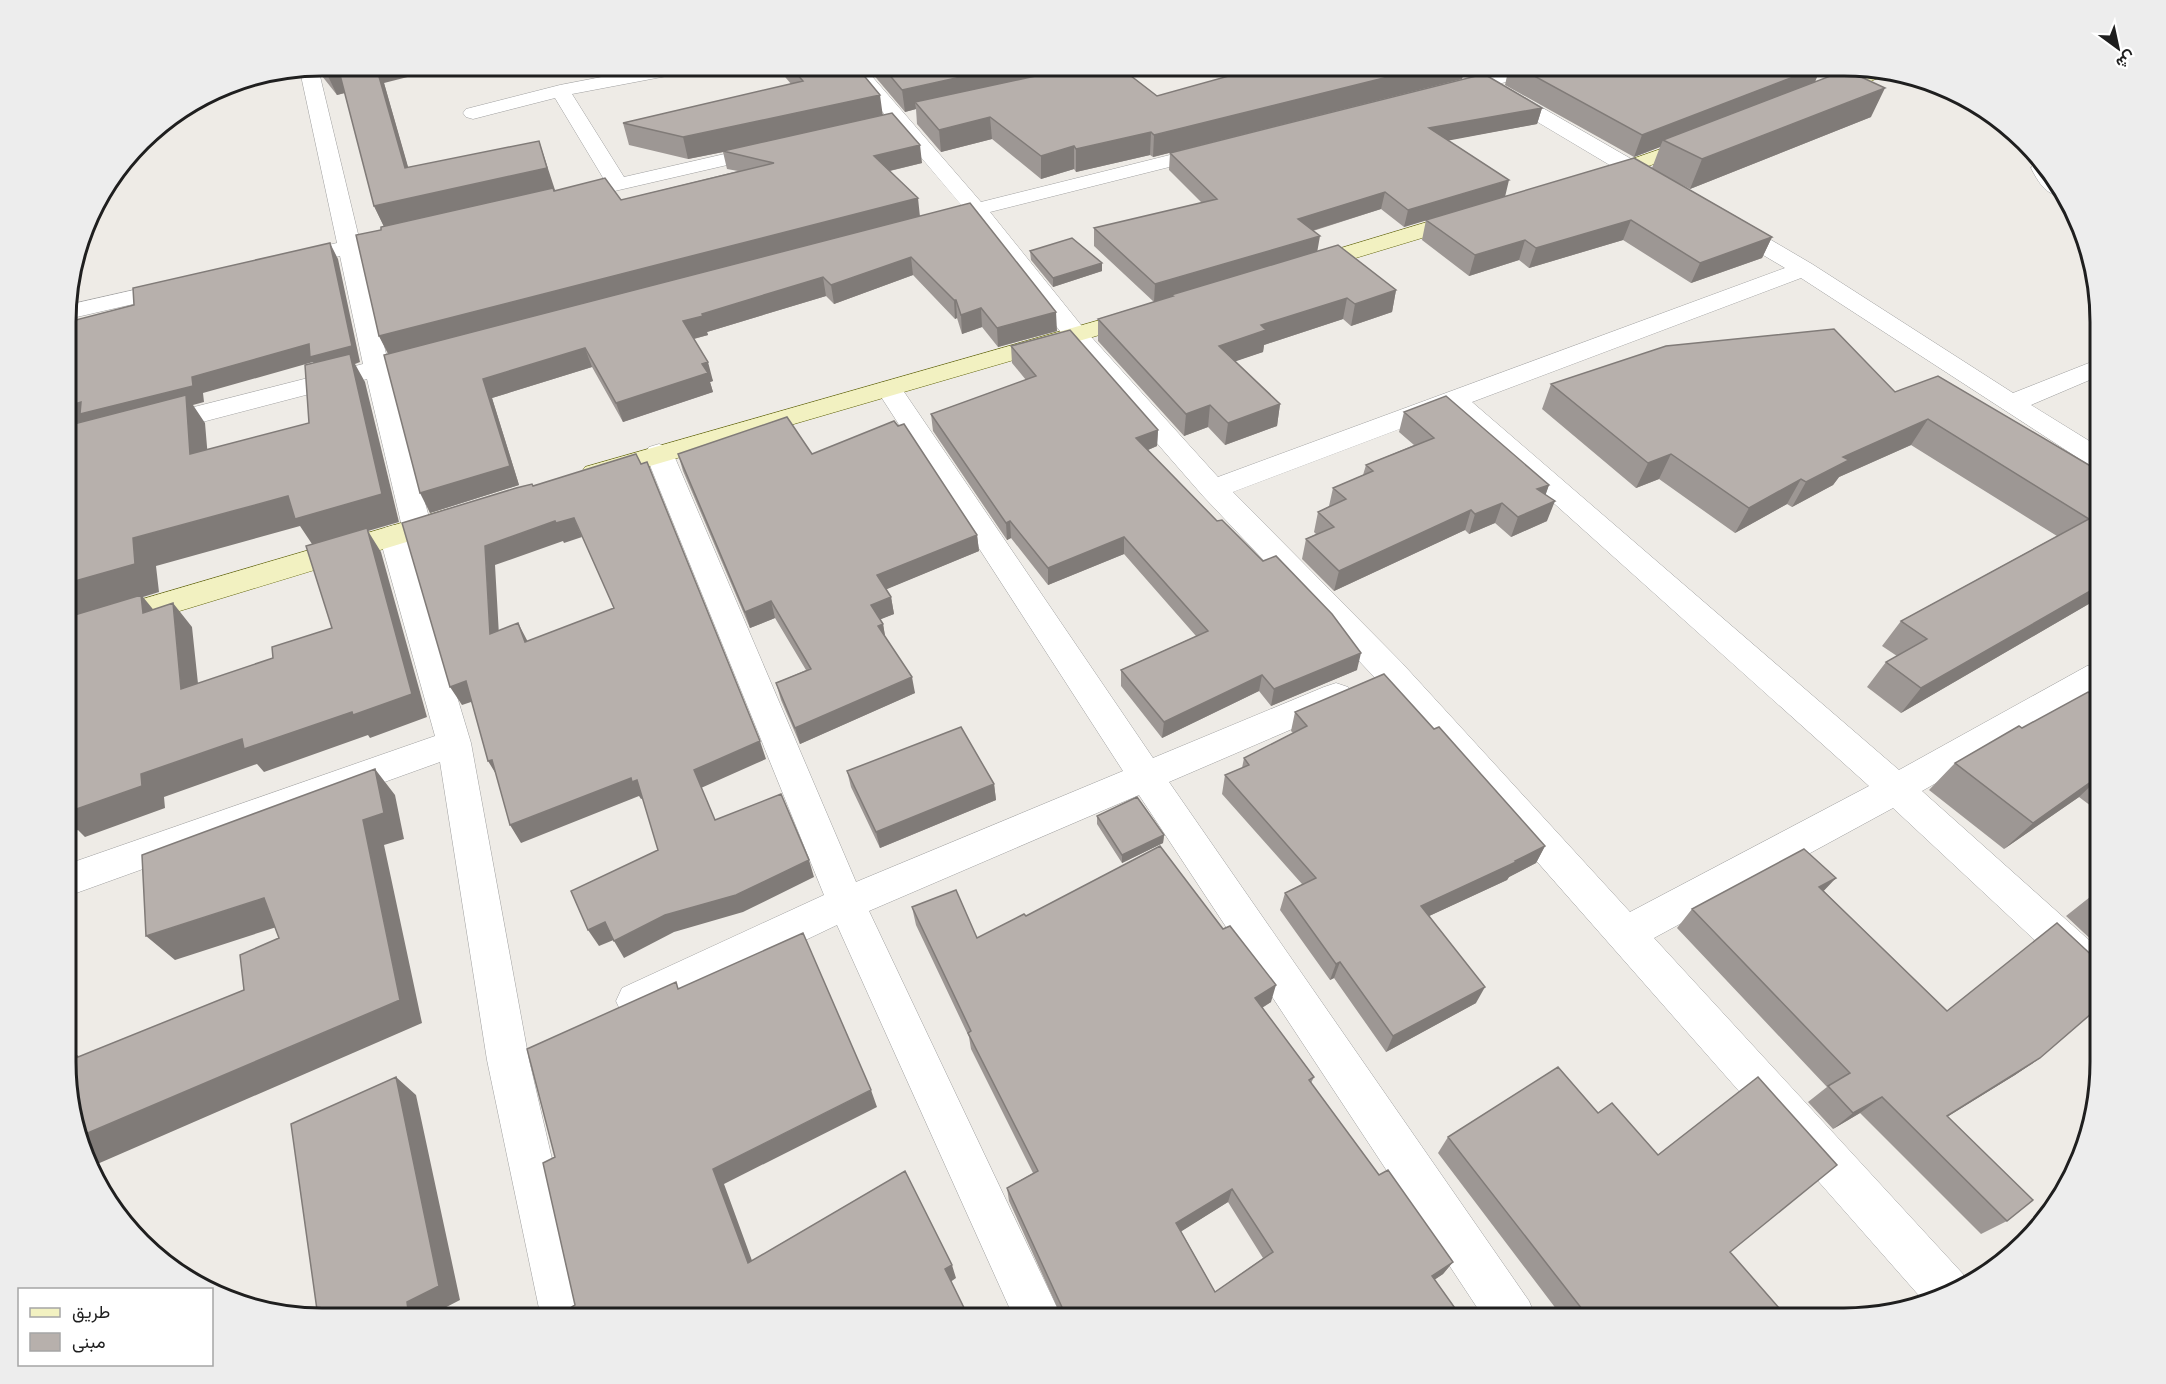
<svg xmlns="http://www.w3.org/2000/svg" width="2166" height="1384" font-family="Commissioner,Vazirmatn,sans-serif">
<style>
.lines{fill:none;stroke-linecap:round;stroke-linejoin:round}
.street-casing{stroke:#a0a0a0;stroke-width:1}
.secondary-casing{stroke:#666912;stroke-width:1}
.street{fill:#fff;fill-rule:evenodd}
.secondary{fill:#f2f1c1;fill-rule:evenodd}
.wall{fill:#9d9794;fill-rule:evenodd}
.shaded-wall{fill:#807b78}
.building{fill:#b7b0ac;stroke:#807b78;stroke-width:1.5;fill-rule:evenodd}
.rim{fill:none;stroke:#1f1f1f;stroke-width:3}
</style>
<rect width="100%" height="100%" fill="#eeebe6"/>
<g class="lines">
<g class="street-casing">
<path id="street" d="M322,66l1,2 -4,4 40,166 44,-10 8,2 3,5 -3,5 -49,11 25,107 43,-11 9,3 4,5 -4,5 -48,13 41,156 -5,7 -10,3 -8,-2 62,206 58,317 60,258h-48l-54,-258 -47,-298 -372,134v-32l367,-128 -56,-201 5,-7 10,-3 8,2 -35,-148 -299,78v-18l295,-75 -23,-108 -51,12 -8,-2 -4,-5 4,-5 56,-13 -37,-172z
M659,66h38l-2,4 -7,2 -116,22 52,83 144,-33 7,2 3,4 -3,4 -208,48 -8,-1 -3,-5 3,-5 46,-10 -50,-83 -82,21 -7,-2 -3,-4 3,-4 94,-24z
M844,66h19l118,136 233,-58 7,2 3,4 -3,4 -231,58 95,118 133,147 567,-209 -64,-38 -3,-5 3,-5 8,-2 8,2 75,44 201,129 86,-34v17l-68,29 68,42v21l-10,-3 -288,-187 -329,124 427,368 188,-104 12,-3v27l-177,101 177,158v43l-14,-5 -192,-179 -239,130 309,336 4,11 -45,14 -544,-618 -175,-185 -136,-156 -96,-123 -13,4 -8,-2 -3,-5 3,-5 12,-3zM1450,410l419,376 -239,126 -228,-249 -169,-171z
M1117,66h34l-2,4 -70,16 -7,-2 -2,-4 2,-4z
M1524,66h32l-2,4 -104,26 -7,-2 -3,-4 3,-4z
M1501,86l7,2 158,91 3,5 -3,5 -8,1 -8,-1 -156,-93 -3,-4 3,-4z
M2036,163l30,32c-18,4 -28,-13 -35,-27z
M178,280l8,2 4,5 -4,5 -118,27v-14z
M889,381l9,2 255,375 171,-71 12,-4 12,4 5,9 -5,9 -179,77 360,519 7,17h-52l-345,-523 -270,116 193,407h-48l-177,-393 -187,89 -14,6 -14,-6 -6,-13 6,-13 202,-93 -179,-442 4,-6 10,-3 10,3 4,6 183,429 267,-111 -247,-382 4,-6z"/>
</g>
<g class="secondary-casing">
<path id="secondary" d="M1867,69l21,3 -2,3 -58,23h-14l-3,-4 3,-4z
M1698,136l7,2 3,4 -3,4 -99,35 -7,2 -7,-2 -4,-4 4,-4z
M1467,210l8,2 3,5 -3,5 -169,51 -8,-2 -4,-5 4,-5z
M1142,308l9,2 3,5 -3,5 -556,162 -10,-3 -4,-6 4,-6z
M449,509l10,3 5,7 -5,7 -391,119v-24z"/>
</g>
<use href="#street" class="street"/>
<use href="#secondary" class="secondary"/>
</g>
<path class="wall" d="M323,66l61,17 24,85 131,-27 15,50 67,9 117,-29 -11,-2 -4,-17 -35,7 -59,-14 -6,-22 168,-39 -15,-18h80l27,49 39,48 -32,8 30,45 137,115 -59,16 -16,-20 -20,7 -5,-16 -2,1 -42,-44 -79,29 -8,-8 -119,36 1,3 -14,4 19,42 -3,1 3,10 -90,30 -31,-55 -100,31 27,87 -89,28 -42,-159 -9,-18 2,-106 3,-4 -10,-20 -29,-113 -8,2 -15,-19 -4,-9z
M866,66h252l39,30 76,-21 -12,-9h600l-6,16 56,35 -181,72 -12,-6 94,54 -10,21 -71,25 -68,-43 -94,28 -10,-8 -50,16 -47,-36 4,-20 -22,7 -23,-18 -68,22 4,20 79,39 -4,22 -41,14 -8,-7 -79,26 -1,7 -28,9 45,43 -3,22 -52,19 -17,-18 -24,9 -86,-95v-22l56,-17 -60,-56v-18l108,-25 -33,-33 1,-17 372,-45 -5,16 -89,16 57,56 147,-28 8,-21 -26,10 -129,-72 4,-18 -24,7 -14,-6 -7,3 -2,8 -309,78 -3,-2 -74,17 -2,-3 -33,10 -49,-40 -51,13 -24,-28 -1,-15 -11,3z
M1030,251l72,20 -49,16 -22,-27z
M1011,346l147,84 -1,16 -9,4 209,220 -86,36 -12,-15 -97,47 -41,-52v-16l75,-34 -72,-82 -76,31 -37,-47 -4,2 -74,-109 -2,-17 95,-34 -14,-17z
M1551,384l344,8 204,79v127l-198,115 -34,-26 19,-25 11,-6 -15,-10 19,-25 156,-85 -146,-91 -72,32 -6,8 -41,22 -5,-3 -52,29 -76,-54 -23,9 -94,-79z
M1404,412l145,73 -4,10 2,26 -36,16 -16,-14 -26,11 -4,-4 -131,61 -32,-32 4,-20 10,-5 -2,-2 4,-20 11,-6 4,-18 30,-13 3,-10 48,-20 -15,-13z
M678,454h134l165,81 2,16 -93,38 5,8 3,17 -14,5 3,5 2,13 30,56 -115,51 -19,-44 -5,-17 30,-13 -31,-52 -25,10 -67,-157z
M2099,693v119l-20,-15 -75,52 -75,-59 26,-27 67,-35z
M1295,712l139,17 111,117 -9,17 -27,14 -2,3 -78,36 47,87 -90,49 -52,-74 -4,2 -50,-70 5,-17 17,-9 -80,-90 3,-19 17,-7 2,-10 49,-25 -2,-2z
M847,771l147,13 2,16 -116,48 -29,-61z
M1097,816l67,19 -1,8 -41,20 -25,-39z
M1824,891l123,120 93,47 -25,17 -68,42 60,104 -26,13 -121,-121 -27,16 -25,-27 19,-15 -150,-159 15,-19z
M2099,891v56l-33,-31 24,-19z
M912,907l65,31 49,-22 245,86 -9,6 52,69 -3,6 68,92 74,87 -10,12 -9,6 28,38h-400l-53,-117 -2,-13 26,-15 -62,-124 -2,-12 -53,-112zM1228,1202l35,56 -48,34 -34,-61z
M1598,1113l189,204 -224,1 -125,-165 10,-16z"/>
<path class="shaded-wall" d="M376,66h75l-67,17 31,108 -10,-23z
M1010,66h84l-179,36 1,7 -11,3 -3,-22z
M1432,66h40l-1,2 -7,3 -2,8 -309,78 1,-22z
M1487,66h23l-1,1 -24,7z
M1822,66l-10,22 -149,52 -3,7 -26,10 8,-22z
M339,71l9,21 -11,3 -10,-21z
M1885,88l-14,29 -181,72 12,-30z
M880,95l3,22 -160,34v1l-35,7 -5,-22z
M1542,108l-5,16 -112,21 4,-17z
M990,117l2,22 -51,13 -2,-22z
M1151,132l-1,23 -74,17v-23z
M539,141l16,49 -170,39 -11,-23z
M920,145l2,18 -46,11 -2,-18z
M1074,146v23l-33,10v-23z
M1509,180l-4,17 -101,30 4,-17z
M1385,192l-4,17 -86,27 3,-17z
M918,198l2,19 -531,138 -10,-19z
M1631,220l-8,20 -94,28 7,-20z
M1320,236l-3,17 -146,42v2l-17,5 1,-18z
M1772,237l-10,21 -71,25 9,-20z
M1525,240l-6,20 -50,16 6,-21z
M330,243l8,16 22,103 -5,2 10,18 34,140 -31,9 13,21 46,165 -57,21 -2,-3 -104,37 -7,-8 -93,33 1,11 -80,29 -7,-7 -10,4v-22l73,-38 101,-35 110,-27 -38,-165 -14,-21 -144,40 3,26 -16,5 18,22 -84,-3 -9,-9v-29l65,-40 155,-42 14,21 17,-144 -6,-11 -110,31 1,9 -11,3 12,18 5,59 -124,-61 -18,4v-19l124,-29z
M911,257l2,18 -79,29 -3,-19z
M1102,263v8l-49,16v-9z
M823,277l3,19 -119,36 1,3 -19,5 -6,-19 19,-7z
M1396,290l-4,22 -41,14 4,-22z
M1347,298l-4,21 -79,26 -1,7 -47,16 3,-22 42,-21z
M954,300h2l1,18 -2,1z
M981,308l1,19 -20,7 -1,-19z
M1056,312l1,19 -59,16 -1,-19z
M585,348l7,19 -100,31 27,87 -89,28 -10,-20 63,-114z
M708,362l5,19 -3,1 3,10 -90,30 -7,-19 86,-39z
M1280,404l-3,22 -52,19 3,-22z
M1210,405l-2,22 -24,9 2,-22z
M1928,419l-17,26 -72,32 -6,8 -41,22 14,-25 37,-25z
M1158,430l-1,16 -21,9v-17z
M1671,454l-12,25 -23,9 12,-25z
M1801,479l-14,25 -52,29 14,-25z
M1549,485l-7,20 -5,-16z
M1555,501l-8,20 -36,16 7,-20z
M1502,503l-7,20 -26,11 6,-20z
M1471,510l-6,20 -131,61 5,-20z
M574,518l8,19 -18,6 -1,-2 -68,24 5,88 -10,-19 -5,-88 70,-25z
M1010,521l1,17 -4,2 -1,-17z
M977,535l2,16 -99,41 -3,-17z
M1124,537v17l-76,31v-17z
M2099,586v12l-198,115 20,-25z
M891,597l3,17 -20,8 -3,-17z
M771,601l4,17 -25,10 -5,-16z
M173,603l19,24 9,85 -20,-23z
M518,623l10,19h-3z
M883,624l3,17 -8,-15z
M1361,653l-4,17 -86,36 3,-17z
M1262,675l-3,16 -97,47 2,-16z
M912,677l3,16 -115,51 -5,-16z
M466,681l11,19 -15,5 -12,-18z
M760,741l6,18 -65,29 -7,-18z
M492,760l7,19 -11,-18z
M375,769l20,26 9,44 -20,6 38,178 -327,142 -12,-30 317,-135 -37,-180z
M2099,776v2l-20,19 -75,52 29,-26z
M631,778l6,2 8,18 -4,1 -2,-3 -118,47 -11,-18z
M994,784l2,16 -116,48 -4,-16z
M1164,835l-1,8 -41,20v-8z
M1545,846l-9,17 -27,14 -2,3 -93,43 7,-17z
M809,860l5,17 -71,35 -69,20 -50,26 -10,-17 51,-26z
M1836,878l-18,19 1,-10z
M264,898l25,25 -114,37 -29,-24z
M605,922l11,17 -17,7 -11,-16z
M1340,962l-6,16 -4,2 6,-16z
M1276,985l-5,17 -21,13 5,-17z
M1485,987l-9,16 -90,49 7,-16z
M68,1049l15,10 -15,19z
M2040,1058l-25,17 -92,56 24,-15z
M396,1077l20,18 44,205 -31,16 1,2h-21l-2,-16z
M871,1090l6,17 -153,77 34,93 -10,-14 -35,-94z
M1882,1097l-22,16 -27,16 20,-16z
M1232,1189l-4,13 -54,34 2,-13z
M1453,1262l-10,12 -21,14 10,-12z
M952,1265l4,13 -7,5 -4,-14z"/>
<path class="building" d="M321,66h55l29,102 134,-27 8,27 -173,38 -35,-135 -12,3z
M790,66h66l24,29 -197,42 -60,-14 180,-42z
M882,66h128l-108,24z
M1082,66h36l39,30 97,-27 -4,-3h182l-278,69 -3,-3 -75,17 -2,-3 -33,10 -51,-39 -51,13 -24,-28z
M1516,66h306l-180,69z
M1846,70l39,18 -183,71 -39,-19z
M1484,74l58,34 -113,20 80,52 -101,30 -23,-18 -87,27 22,17 -165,48 -61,-56 123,-29 -47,-46z
M892,113l28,32 -46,11 44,42 -539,138 -23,-101 25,-5v-3l172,-39 1,3 51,-13 16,22 153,-37 -51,-12z
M1634,158l138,79 -72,26 -69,-43 -95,28 -11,-8 -50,15 -49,-35z
M970,203l86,109 -59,16 -16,-20 -20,7 -5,-15h-2l-43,-43 -80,28 -8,-8 -121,37 1,2 -20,5 25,41 -6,2 6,9 -92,30 -31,-55 -102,31 27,87 -90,27 -36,-138z
M1072,238l30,25 -49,15 -23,-27z
M330,243l22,103 -42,11 -1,-13 -117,33 1,9 -113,28 1,-12 -13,4v-84l66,-17 -1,-17z
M1338,245l58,45 -41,14 -8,-6 -86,27 5,5 -47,16 61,58 -52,19 -18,-18 -24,9 -88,-95 75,-23 -2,-1z
M1834,329l61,63 43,-16 161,95v115l-178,102 -35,-26 41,-23 -26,-18 188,-102 -161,-100 -85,38 6,3 -43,22 -5,-3 -52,29 -78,-54 -23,9 -97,-79 115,-38z
M1070,330l88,100 -22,8 81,83 5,-1 41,41 13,-5 56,58 29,39 -87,36 -12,-14 -98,47 -43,-52 87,-39 -84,-94 -76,31 -38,-47 -4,2 -75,-109 105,-38 -25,-30z
M350,354l32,140 -87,25 -7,-23 -155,42 2,26 -67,19v-117l2,-41 116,-30 4,59 119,-31 -4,-58z
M1446,396l103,89 -12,4 18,12 -37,16 -16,-14 -27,11 -4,-4 -132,61 -33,-32 28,-12 -16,-15 28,-13 -13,-11 40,-17 -7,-6 68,-27 -30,-26z
M787,417l25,37 82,-33 4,5 6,-2 73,111 -100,40 14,22 -20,8 12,19 -5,2 34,51 -117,51 -19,-45 35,-14 -40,-68 -26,11 -67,-158z
M636,454l5,10 6,-2 113,279 -66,29 21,50 66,-26 28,66 -73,35 -71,20 -51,26 -9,-19 -17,8 -17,-39 87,-41 -21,-70 -5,2 -1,-4 -121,47 -18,-65 -4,1 -22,-80 -16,6 -48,-164 114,-35 16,-4 1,2zM574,518l40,90 -89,34 -7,-19 -28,11 -5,-88 70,-25 1,2z
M367,528l45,166 -59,21 -1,-3 -108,37 -2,-10 -101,35 1,12 -74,26v-195l73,-22 2,18 30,-10 8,86 92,-31 -1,-11 60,-19 -26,-82z
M1384,674l50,55 5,-2 106,119 -30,15 1,1 -95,44 64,81 -92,49 -53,-74 -4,2 -51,-71 31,-15 -91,-103 24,-10 -5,-7 63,-32 -12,-14z
M2088,692l7,4 4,-3v83l-66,47 -78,-60 64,-37 3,2z
M961,727l33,57 -118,48 -29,-61z
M375,769l9,44 -21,7 37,180 -317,135 -15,-41v-33l176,-71 -4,-35 39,-17 -15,-40 -118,38 -4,-81z
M1137,797l27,38 -42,20 -25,-39z
M1160,846l63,83 7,-3 46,59 -21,13 59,79 -5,3 70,95 9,-5 65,92 -21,14 30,42h-395l-60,-130 31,-17 -70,-138 3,-2 -59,-124 44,-17 21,48 47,-24 2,2zM1232,1189l41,63 -58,40 -39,-69z
M1804,849l32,29 -17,9 128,124 110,-88 42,39v45l-59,51 -93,58 86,84 -26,21 -125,-124 -29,16 -25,-27 22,-13 -158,-164z
M2099,891v15l-9,-9z
M803,933l68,157 -158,79 35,94 157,-92 47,94 -7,4 24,49h-397l-2,-10 5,-3 -32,-142 12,-6 -28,-108 149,-67 2,7z
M1558,1067l40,46 14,-10 46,52 100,-78 79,88 -107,87 57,65 -198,1 -141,-181z
M396,1077l43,209 -32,16 2,16 -91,-1 -27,-193z"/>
<path d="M0 0H2166V1384H0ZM322 76H1844A246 246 0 0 1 2090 322V1062A246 246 0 0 1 1844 1308H322A246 246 0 0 1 76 1062V322A246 246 0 0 1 322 76Z" fill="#ededed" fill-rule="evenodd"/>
<path class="rim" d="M322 76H1844A246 246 0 0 1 2090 322V1062A246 246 0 0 1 1844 1308H322A246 246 0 0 1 76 1062V322A246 246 0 0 1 322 76Z"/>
<rect x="18" y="1288" width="195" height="78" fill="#ffffff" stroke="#a5a5a5" stroke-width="1.5"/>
<rect x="30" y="1308" width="30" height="9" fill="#f2f1c1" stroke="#a5a5a5" stroke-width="1.5"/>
<text x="72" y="1318" font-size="18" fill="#1f1f1f">طريق</text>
<rect x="30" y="1333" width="30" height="18" fill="#b7b0ac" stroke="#a5a5a5" stroke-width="1.5"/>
<text x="72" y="1348" font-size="18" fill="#1f1f1f">مبنى</text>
<g transform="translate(2118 48) rotate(147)" stroke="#ffffff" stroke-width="4.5" paint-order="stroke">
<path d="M0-4.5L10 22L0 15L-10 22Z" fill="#1f1f1f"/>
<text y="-9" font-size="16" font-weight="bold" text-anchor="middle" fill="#1f1f1f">ش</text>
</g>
</svg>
